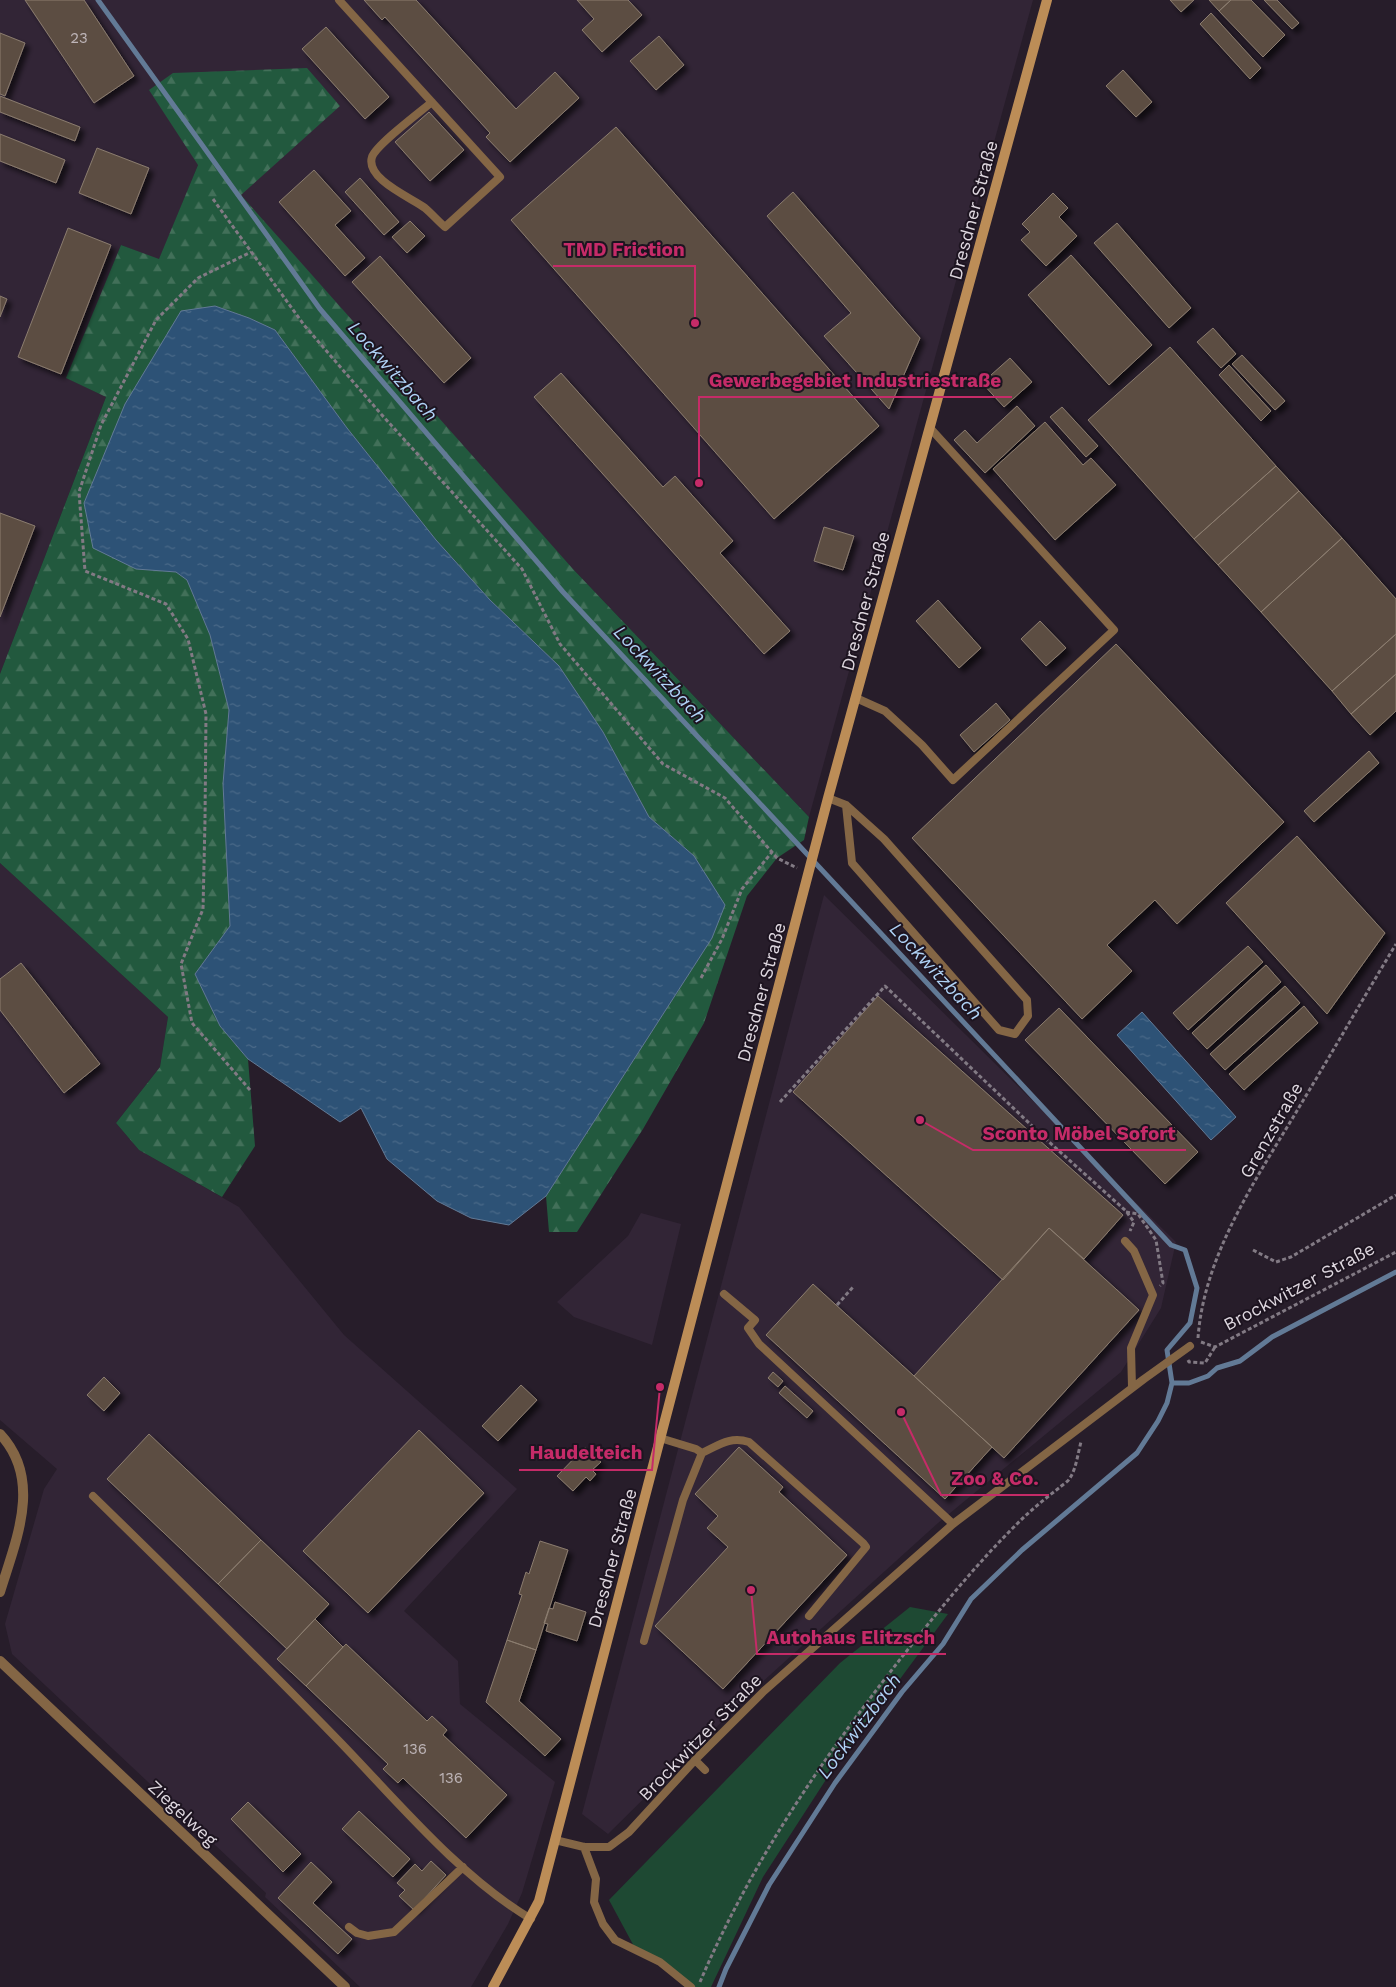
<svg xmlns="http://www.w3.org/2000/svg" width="1396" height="1987" font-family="'Work Sans',sans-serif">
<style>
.built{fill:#322536}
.green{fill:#1e4933}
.forest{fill:url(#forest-firs)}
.water{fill:url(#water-ripples);stroke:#627a96}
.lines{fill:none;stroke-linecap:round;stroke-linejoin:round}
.stream{stroke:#627a96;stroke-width:5}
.building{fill:#5c4e42;stroke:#8b7c6f;filter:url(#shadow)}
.path{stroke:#827a84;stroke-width:3;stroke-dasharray:4 2.5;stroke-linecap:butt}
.service{stroke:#846645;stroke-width:8}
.minor{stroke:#846645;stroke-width:10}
.secondary{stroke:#bc8d57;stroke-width:10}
.labels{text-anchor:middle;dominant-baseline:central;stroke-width:4;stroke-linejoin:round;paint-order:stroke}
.number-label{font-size:15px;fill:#beb5b8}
.street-label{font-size:18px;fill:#ded7df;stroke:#1d1420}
.water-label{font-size:19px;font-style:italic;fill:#afd2f6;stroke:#1d1420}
.leader{fill:none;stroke:#c52b68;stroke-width:2}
.callout-dot{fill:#c52b68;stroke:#1d1420;stroke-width:2}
.callout-label{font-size:19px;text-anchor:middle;font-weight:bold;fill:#c52b68;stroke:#1d1420;stroke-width:4;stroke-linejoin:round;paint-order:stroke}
</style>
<defs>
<pattern id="forest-firs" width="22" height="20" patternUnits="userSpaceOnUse" patternTransform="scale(1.25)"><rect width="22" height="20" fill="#22593e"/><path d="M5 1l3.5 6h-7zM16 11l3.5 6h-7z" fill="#427059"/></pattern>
<pattern id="water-ripples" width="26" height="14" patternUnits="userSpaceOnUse" patternTransform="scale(1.25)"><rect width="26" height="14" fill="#2d5276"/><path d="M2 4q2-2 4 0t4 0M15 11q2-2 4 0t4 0" fill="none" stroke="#4b6a89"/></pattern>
<filter id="shadow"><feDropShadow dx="4.5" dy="4.5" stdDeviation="2.5" flood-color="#0009"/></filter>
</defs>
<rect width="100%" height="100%" fill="#271d2a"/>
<path class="built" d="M0,0h1033l-224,817 -236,-248 -375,-404 -39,95 -38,-15 -54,133 39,19 -106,277z
M0,863l168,154 -8,50 -44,56 23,27 100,57 105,128 173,154 -113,122 54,50 2,43 95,78 -33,111 -14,31 -37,63h-111l-95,-90 1,-4 -254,-239 -7,-30 39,-135 13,-20 -57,-49z
M824,895l352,347 -15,66 -40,64 -183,151 -179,162 -151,149 -26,-20z
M641,1213l40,11 -29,121 -78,-28 -17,-15 71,-66z"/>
<path class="green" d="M910,1607l38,7 -121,164 -64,99 -52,110h-20l-31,-25 -24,-12 -27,-50 231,-237z"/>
<path class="forest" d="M307,68l33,38 -99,89 332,374 236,248 -5,23 -27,18 -30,38 -43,127 -61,106 -66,103h-28l-3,-36 166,-258 -18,-82 -45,-39 -46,-85 -44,-66 -69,-66 -54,-60 -89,-112 -72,-98 -26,-12 -34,-12 -110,148 -21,49 52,65 41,4 10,8 23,55 19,75 -6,74 7,142 -35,48 25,52 28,33 7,87 -33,51 -83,-47 -23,-27 44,-56 8,-50 -168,-154v-189l106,-277 -40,-19 55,-133 38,14 39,-94 -49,-75 24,-17z"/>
<path class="water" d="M215,306l34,12 26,12 72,98 89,112 54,60 69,66 44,66 46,85 45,39 31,49 -13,33 -166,258 -37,29 -38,-7 -34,-17 -50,-42 -26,-51 -21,14 -92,-63 -28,-33 -25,-52 35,-48 -7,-142 6,-74 -19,-75 -23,-55 -11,-8 -40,-3 -43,-21 -9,-45 41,-99 56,-93z
M1142,1012l94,105 -25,23 -94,-105z"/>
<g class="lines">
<path class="stream" d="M98,0l222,309 243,283 608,653 14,5 12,38 -7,35 -23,27 5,33 -5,20 -9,18 -21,32 -115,97 -51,49 -28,45 -41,48 -67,91 -66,102 -43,84 -7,18
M1172,1383h17l19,-7 9,-8 23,-7 32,-24 124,-65"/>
</g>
<path class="building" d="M25,0h59l50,76 -40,27z
M364,0h52l100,109 39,-37 24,26 -69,64 -24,-25 4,-4 -105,-116 -3,3z
M577,0h51l14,15 -40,37 -20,-22 12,-11z
M1170,0h24l-13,12z
M1209,0h22l-12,11z
M1231,0h20l34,35 -22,22 -44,-46z
M1264,0h13l22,23 -7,6z
M1211,13l50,55 -11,11 -50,-55z
M326,27l63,70 -24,22 -63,-70z
M0,33l25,10 -20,53 -5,-2z
M659,36l25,29 -28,25 -26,-29z
M1123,70l29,32 -16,15 -30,-31z
M0,96l80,31 -5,14 -75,-29z
M429,112l35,38 -34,31 -35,-39z
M616,127l263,299 -105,93 -263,-299z
M0,134l65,26 -9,23 -56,-22z
M97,148l52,20 -18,46 -52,-21z
M314,170l37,41 -16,14 30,33 -20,18 -66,-74z
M360,178l39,44 -15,13 -39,-43z
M793,192l127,146 -31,71 -65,-73 27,-23 -84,-97z
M1053,193l15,15 -9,9 18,19 -31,30 -25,-26 9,-8 -8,-8z
M410,221l15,15 -18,17 -15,-16z
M1117,223l74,85 -22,20 -75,-85z
M68,228l43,17 -50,129 -43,-17z
M1071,255l81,90 -43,40 -81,-90z
M380,256l91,102 -27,25 -92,-101z
M0,296l7,3 -7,18z
M1213,328l23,26 -15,14 -24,-26z
M1170,347l106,119 -82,73 -106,-119z
M1242,355l43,46 -10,9 -43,-46z
M1010,358l22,24 -28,25 -22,-24z
M1229,365l42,46 -10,10 -42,-46z
M561,373l102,114 12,-11 58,65 -13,12 70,78 -26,23 -230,-257z
M1017,406l18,20 -50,47 -31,-33 11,-10 12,13z
M1062,407l36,39 -12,11 -36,-40z
M1045,422l38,43 8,-7 25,27 -61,55 -62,-71z
M1276,466l23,25 -81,74 -24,-26z
M1299,491l43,47 -81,74 -43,-47z
M0,513l35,13 -35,91z
M824,527l30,9 -11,34 -29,-9z
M1342,538l54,61v35l-64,57 -71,-79z
M938,600l43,48 -22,20 -43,-47z
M1040,621l26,27 -20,18 -25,-27z
M1396,634v40l-45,40 -19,-23z
M1116,644l168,178 -107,102 -22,-24 -48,45 25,26 -50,48 -170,-181z
M1396,674v37l-26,24 -19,-21z
M996,703l14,17 -36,32 -14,-17z
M1369,751l10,12 -65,59 -10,-11z
M1297,836l88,97 -58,81 -101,-111z
M1248,946l15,16 -75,68 -15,-17z
M21,963l79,101 -36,29 -64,-83v-31z
M1266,965l15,17 -74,67 -15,-16z
M1285,986l15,17 -75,67 -15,-16z
M878,996l245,219 -39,44 -35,-31 -46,52 -210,-188z
M1304,1006l14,17 -74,67 -15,-16z
M1059,1008l139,144 -33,32 -140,-144z
M1049,1228l90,82 -135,148 -90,-82z
M813,1284l179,163 -47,52 -179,-164z
M773,1372l10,9 -5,6 -10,-9z
M104,1377l16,16 -16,18 -17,-16z
M521,1385l16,15 -39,41 -16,-15z
M785,1386l28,25 -6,7 -28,-25z
M419,1430l65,63 -116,120 -65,-62z
M149,1434l112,106 -43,44 -111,-105z
M585,1447l16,15 -9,8 4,4 -6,7 -4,-4 -13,14 -16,-15z
M739,1447l44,40 -4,5 68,63 -124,134 -68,-63 73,-79 -21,-19 11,-12 -23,-22z
M261,1540l68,64 -42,45 -69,-65z
M540,1541l28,9 -32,100 -29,-10 15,-45 -3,-1 7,-22 3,2z
M555,1602l31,10 -9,29 -31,-10 2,-7 -4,-1 5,-15 4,1z
M315,1619l28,28 -37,39 -29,-27z
M507,1640l29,10 -17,51 42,38 -16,17 -59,-54z
M346,1644l81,77 5,-5 15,14 -4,5 64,60 -41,43 -63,-60 -5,5 -15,-14 5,-5 -82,-78z
M248,1802l53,52 -18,18 -52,-53z
M359,1811l51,48 -17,18 -51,-48z
M431,1861l15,14 -32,35 -15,-14 6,-6 -8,-7 18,-19 7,7z
M311,1862l21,20 -19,21 39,36 -14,15 -60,-56z"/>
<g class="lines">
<path class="path" d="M213,199l91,126 77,89 141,155 38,75 103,120 62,34 52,60 20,10
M701,978l21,-39 20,-50 30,-37
M250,1090l-58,-67 -11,-59 22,-55 2,-89 1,-106 -18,-75 -22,-35 -81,-33 -6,-79 22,-67 55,-105 42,-42 53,-26
M780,1102l105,-116 163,155 78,70 8,11 -4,9
M1126,1212l12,2 18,26 7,43 -3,3
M1253,1250l23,12 15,-5 105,-62
M837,1305l16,-18
M1198,1338c6,-85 61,-163 103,-234 32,-53 63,-107 95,-160
M1201,1342l14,5 181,-95
M1188,1360l1,2 16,1 10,-16
M700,1982c58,-136 145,-256 238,-370 27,-33 55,-65 86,-95 11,-10 23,-20 35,-29 3,-3 9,-6 11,-10 6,-9 8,-25 11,-36"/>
<path class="service" d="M339,0l161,177 -55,50c-7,-6 -13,-13 -20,-19 -13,-10 -60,-29 -53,-51 4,-12 48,-45 60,-55
M856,698l29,13 37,34 31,35 161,-150 -184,-202
M828,798l18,7 38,34 143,161 1,16 -13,18 -16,-4 -147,-167 -6,-58
M1125,1241l9,10 19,44 -22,53 1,39
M724,1294l31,26 -7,8 11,16 194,180
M660,1438l36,11 6,4c17,-8 28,-17 47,-11l114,101 3,4 -57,69
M93,1496c83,81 166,163 247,246 58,60 119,134 191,177
M644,1641l39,-141 19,-47
M695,1760l10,10
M555,1840l29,7h25l20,-15 66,-72 69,-69 189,-167 191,-145 46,-33
M584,1847l12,32 -2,23 9,22 12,16 45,22 31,25
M349,1927l8,6 11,3 26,-4 69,-65"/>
<path class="minor" d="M0,1434c43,46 16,106 0,158
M0,1661l345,326"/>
<path class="secondary" d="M493,1987l46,-86 289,-1103 219,-798"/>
</g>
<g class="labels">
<g class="number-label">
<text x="79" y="38">23</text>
<text x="415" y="1749">136</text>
<text x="451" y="1778">136</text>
</g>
<g class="street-label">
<text transform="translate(973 210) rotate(-75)">Dresdner Straße</text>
<text transform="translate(865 601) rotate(-75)">Dresdner Straße</text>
<text transform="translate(761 992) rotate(-75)">Dresdner Straße</text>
<text transform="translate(1271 1130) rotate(-60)">Grenzstraße</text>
<text transform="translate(1299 1286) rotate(-28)">Brockwitzer Straße</text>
<text transform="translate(612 1558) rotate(-75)">Dresdner Straße</text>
<text transform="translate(700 1737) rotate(-46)">Brockwitzer Straße</text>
<text transform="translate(183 1813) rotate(43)">Ziegelweg</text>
</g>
<g class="water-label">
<text transform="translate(393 371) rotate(49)">Lockwitzbach</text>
<text transform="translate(660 674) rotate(47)">Lockwitzbach</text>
<text transform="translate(936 971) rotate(47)">Lockwitzbach</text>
<text transform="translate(859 1726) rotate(-53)">Lockwitzbach</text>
</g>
</g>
<path class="leader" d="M695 323L695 266H553M699 483L699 397H1012M920 1120L973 1150H1186M660 1387L652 1470H519M901 1412L941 1495H1049M751 1590L757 1654H946"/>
<g class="callout-dot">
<circle cx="695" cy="323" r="5"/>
<circle cx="699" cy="483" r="5"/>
<circle cx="920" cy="1120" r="5"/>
<circle cx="660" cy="1387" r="5"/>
<circle cx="901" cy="1412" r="5"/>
<circle cx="751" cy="1590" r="5"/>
</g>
<g class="callout-label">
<text x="624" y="256">TMD Friction</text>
<text x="855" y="387">Gewerbegebiet Industriestraße</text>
<text x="1079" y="1140">Sconto Möbel Sofort</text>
<text x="586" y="1459">Haudelteich</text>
<text x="995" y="1485">Zoo &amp; Co.</text>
<text x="851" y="1644">Autohaus Elitzsch</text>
</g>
</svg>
